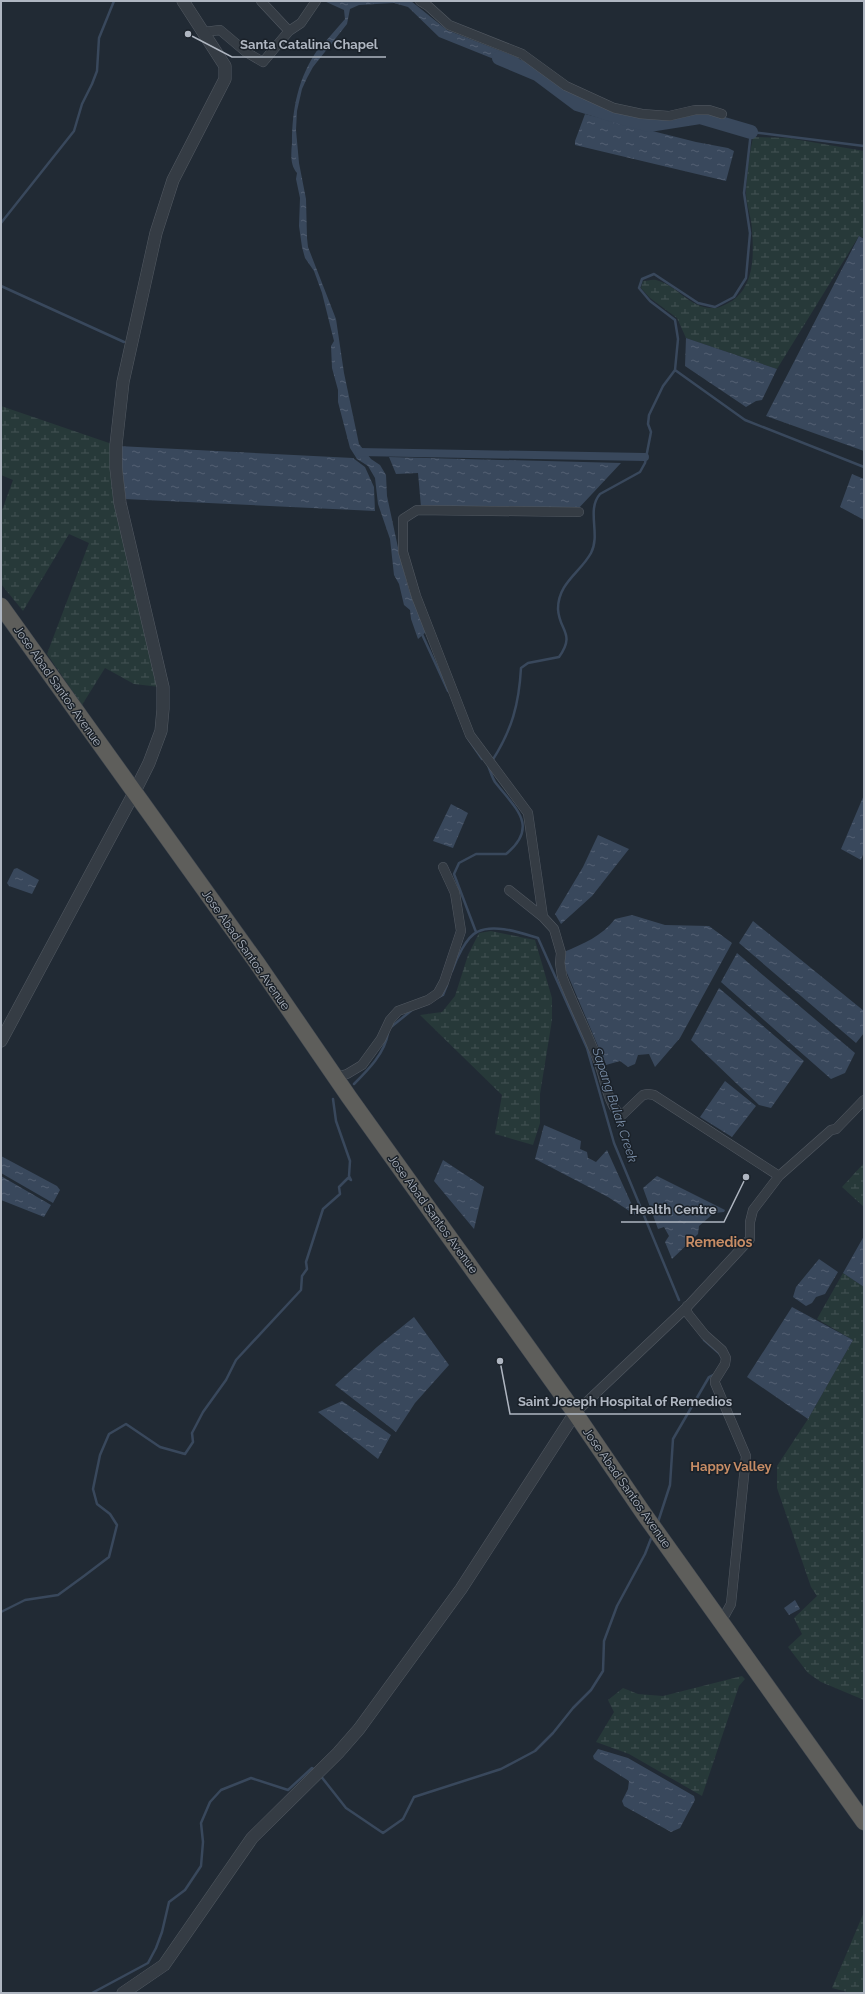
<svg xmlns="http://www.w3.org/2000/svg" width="865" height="1994" font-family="Raleway,sans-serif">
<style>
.wetland{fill:url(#wetland-marsh)}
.water{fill:url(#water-ripples)}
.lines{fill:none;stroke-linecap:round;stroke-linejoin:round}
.stream{stroke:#39485c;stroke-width:2.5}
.canal{stroke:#39485c;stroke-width:8}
.river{stroke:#39485c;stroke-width:14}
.minor-casing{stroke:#525962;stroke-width:10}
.tertiary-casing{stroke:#525962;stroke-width:13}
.trunk-casing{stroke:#3f464f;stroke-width:17}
.minor{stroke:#353c44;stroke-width:9}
.tertiary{stroke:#353c44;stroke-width:12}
.trunk{stroke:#5e5e5b;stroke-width:16}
.labels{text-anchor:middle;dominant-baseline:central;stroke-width:3;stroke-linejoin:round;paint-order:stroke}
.street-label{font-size:12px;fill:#afb6c1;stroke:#1a2129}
.water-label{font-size:13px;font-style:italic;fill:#7a8ea7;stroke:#1a2129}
.neighbourhood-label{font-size:13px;font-weight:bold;fill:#c68c65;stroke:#1a2129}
.quarter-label{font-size:14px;font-weight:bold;fill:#c68c65;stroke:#1a2129}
.leader{fill:none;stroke:#afb6c1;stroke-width:1.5}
.callout-dot{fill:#afb6c1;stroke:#1a2129;stroke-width:1.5}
.callout-label{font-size:13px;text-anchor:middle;font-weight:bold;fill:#afb6c1;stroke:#1a2129;stroke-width:3;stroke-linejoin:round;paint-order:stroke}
</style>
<defs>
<pattern id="wetland-marsh" width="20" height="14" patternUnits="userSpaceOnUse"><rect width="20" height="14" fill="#273939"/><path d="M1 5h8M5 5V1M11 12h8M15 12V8" fill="none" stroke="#445354"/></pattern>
<pattern id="water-ripples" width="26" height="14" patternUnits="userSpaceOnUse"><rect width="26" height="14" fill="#39485c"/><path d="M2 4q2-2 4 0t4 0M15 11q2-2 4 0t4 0" fill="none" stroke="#536072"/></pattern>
</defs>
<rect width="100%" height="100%" fill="#212a34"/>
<path class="wetland" d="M753,137l35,1 76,13v87l-5,-2 -82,133 -91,-31 -9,-20 -27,-20 -9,-10 2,-7c4,0 9,-2 13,-1 21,5 33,28 56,28 7,1 14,-4 20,-7 22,-15 22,-46 20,-70 0,-13 -6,-26 -6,-39 1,-19 3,-37 7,-55z
M1,406l111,38 48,243 -26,-3 -29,-16 -23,37 -35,-51 42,-111 -20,-9 -46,77 -22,-27v-71l12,-33 -12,-5z
M491,931l44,9 17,58v22l-12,74v29l-7,22 -38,-11 7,-39 -82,-80 22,-3 13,-16 13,-41 11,-22z
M864,1163v44l-22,-20z
M843,1273l21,14v413l-43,-18 -13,-9 -20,-26 14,-13 -8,-16 23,-22 -6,-9 -34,-99v-22l31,-47 45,-79 -36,-21z
M742,1676l3,3 -6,7 -37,110 -73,-42 -33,-12 18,-30 -6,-12 15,-12 15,6 25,2z
M864,1912v81h-13l-19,-5z"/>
<path class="water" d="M324,1h87l36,29 72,28 -5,9 -75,-30 -31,-30 -14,-4 -35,2 -9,4 -3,15 -34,43 -6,11 -5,11 -5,22 -1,19 3,33 7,36 1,39 1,9 28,72 8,54 15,71 12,15 9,6 6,10 1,21 13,61 9,33 17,42 -8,7 -7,-20 -1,-9 -6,-5 -5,-21 -5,-9 -4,-36 -12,-35 -3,-26 -7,-12 -11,-7 -7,-11 -12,-46v-12l-6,-22 -1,-22 3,-5 -12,-48 -8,-22 -9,-13 -3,-11 -3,-21 1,-28 -4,-19 1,-6c-7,-8 -6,-19 -5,-30 0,-34 6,-65 26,-94l-8,-7 -1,-4 10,5 6,-1 20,-23 -1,-9z
M585,114l111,28 32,6 6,3 -8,30 -151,-36v-4z
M859,236l5,3v212l-98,-35z
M686,338l91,31 -15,31 -6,1 -10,6 -61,-41z
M118,446l235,12 12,9 9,20 1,24 -251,-12z
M389,457l232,6 -44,47 -156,-3 -3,-34 -22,1z
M852,474l12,5v41l-24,-13z
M864,795v57l-3,8 -20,-11z
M451,804l17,9 -15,35 -20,-7z
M598,835l31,14 -37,47 -31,28 -6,-10 28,-47z
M17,868l22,12 -7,14 -23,-8 -2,-3 7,-14z
M632,915l33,10 44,1 23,17 -52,95 -25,29 -6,-13 -11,1 -3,9 -7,3 -8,-6 -14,4 -42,-99v-14c19,-8 38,-16 51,-33z
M753,921l111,90v22l-8,10 -117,-100z
M737,953l118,100 -10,20 -14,6 -110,-97z
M719,988l85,73 -33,47 -12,-3 -68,-65z
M725,1081l31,25 -24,31 -32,-20z
M544,1125l37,16 -1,8 7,3 1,6 8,4 11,-12 30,66 -29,-19 -73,-38z
M1,1156l56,30 3,4 -7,13 -52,-30z
M443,1160l41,27 -10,42 -40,-48z
M1,1176l50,29 -7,12 -43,-17z
M657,1176l68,34 -1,2 -10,1 -15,13 -1,8 -26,25 -7,-17 4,-6 -5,-9 -6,2 -15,-41z
M864,1236v51l-21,-14z
M819,1259l19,13 -13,22 -9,3 -4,6 -6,3 -13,-9 3,-10z
M792,1307l61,33 -45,79 -61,-42z
M414,1317l35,48 -34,38 -19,29 -61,-47 42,-38z
M342,1401l49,34 -13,24 -60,-47z
M795,1600l5,9 -11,6 -5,-7z
M598,1749l30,9 66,38 1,4 -15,28 -9,4 -47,-26 -2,-5 6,-12 1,-8 -35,-22 -1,-3z"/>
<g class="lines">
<path class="stream" d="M1,223l73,-92 8,-27 10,-20 5,-13 2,-33 15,-37
M1,286l123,56
M675,370l70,50 119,47
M421,632l27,59
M469,740l13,19
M492,761c20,-31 27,-57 29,-93l7,-5 31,-6c17,-24 0,-26 -1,-48 0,-26 22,-36 33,-56 10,-19 -5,-43 9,-59l40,-22 5,-9 6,-31 -3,-8 1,-9 14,-29 12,-16 3,-31 -3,-19 -25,-19 -11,-13 3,-9 12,-5 44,29 17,4 19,-10 12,-19 4,-45 -6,-40 7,-61 113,14
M476,932l-22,-58 5,-11 17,-9h30c34,-28 9,-46 -11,-72 -3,-5 -5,-11 -7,-17
M452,971c4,-11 14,-34 25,-39 17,-9 44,1 61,6l49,110 27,95 65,157
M439,997l4,-2 4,-10
M391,1027l21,-17
M354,1084c14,-14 31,-31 34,-51
M704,1340l16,14
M658,1522l12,-37 3,-46 36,-62 6,-3
M1,1612l24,-12 33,-5 26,-19 25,-19 8,-32 -7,-11 -13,-10 -4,-15 7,-34 9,-21 17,-10 34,23 25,7 8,-12 -1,-9 11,-21 23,-32 10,-20 65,-70 1,-14 5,-7 -1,-7 17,-53 17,-15 -1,-7 9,-9 3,2 -2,-4 1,-15 -14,-40 -3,-22
M320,1775l26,33 37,25 20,-14 11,-22 87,-28 34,-18 18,-18 20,-25 18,-18 12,-19 1,-30 13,-35 28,-52 7,-18
M92,1993l56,-30 8,-15 6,-16 7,-30 16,-12 16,-24 2,-24 -2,-19 9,-21 11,-12 30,-12 37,12 24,-22 3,2"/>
<path class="canal" d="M359,452l286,5"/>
<path class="river" d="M499,58l38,16 40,30 39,12 33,9 51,-8 51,15"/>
<g class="minor-casing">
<path id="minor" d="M261,1l28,30
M420,1l8,5 21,19 73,29 44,32 48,22 28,6 27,2 26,-6h14l13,4
M204,32l16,-2 26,22 17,10 26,-31 12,-8 15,-22
M509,890l34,27 11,12 7,24 -1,10 2,13c11,29 25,56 36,85 8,19 8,40 23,55l22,-21 5,-1 6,1 125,81
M543,917l-15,-104 -58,-78 -54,-139 -13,-44v-33l14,-9 162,2
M336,1077l11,-3 15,-9 19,-26 9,-19 8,-9 30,-11 10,-7 6,-11 17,-51 -6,-38 -12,-26
M687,1306v6l2,3 16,20 17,15 4,8 -1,6 -10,16v3l31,73 -15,148 -10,18
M575,1413l112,-106 63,-68v-17l3,-12 26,-34 52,-46 5,-1 28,-29"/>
</g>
<g class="tertiary-casing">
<path id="tertiary" d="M1,1041l133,-248 15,-30 12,-32 2,-22v-22l-43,-184 -4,-35v-23l7,-63 33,-149 17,-53 52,-101v-13l-42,-65
M123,1993l41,-28 88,-127 86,-85 21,-24 102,-140 114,-176"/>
</g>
<g class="trunk-casing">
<path id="trunk" d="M1,606l256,357 92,134 224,313 71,104 220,308"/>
</g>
<use href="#minor" class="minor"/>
<use href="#tertiary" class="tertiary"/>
<use href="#trunk" class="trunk"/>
</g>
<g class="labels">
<g class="street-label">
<text transform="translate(58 686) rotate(55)">Jose Abad Santos Avenue</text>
<text transform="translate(246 950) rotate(55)">Jose Abad Santos Avenue</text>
<text transform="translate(433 1214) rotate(54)">Jose Abad Santos Avenue</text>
<text transform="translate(627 1488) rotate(55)">Jose Abad Santos Avenue</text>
</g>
<g class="water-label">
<text transform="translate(615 1105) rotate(72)">Sapang Bulak Creek</text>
</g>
<g class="neighbourhood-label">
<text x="731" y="1466">Happy Valley</text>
</g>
<g class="quarter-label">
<text x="719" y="1242">Remedios</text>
</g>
</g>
<path class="leader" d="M188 34L232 57H386M746 1177L724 1222H621M500 1361L510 1414H741"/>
<g class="callout-dot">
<circle cx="188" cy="34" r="4"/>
<circle cx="746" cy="1177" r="4"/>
<circle cx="500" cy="1361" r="4"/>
</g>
<g class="callout-label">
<text x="309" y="49">Santa Catalina Chapel</text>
<text x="673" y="1214">Health Centre</text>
<text x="625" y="1406">Saint Joseph Hospital of Remedios</text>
</g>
<rect width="865" height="1994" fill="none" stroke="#afb6c1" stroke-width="4"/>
</svg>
